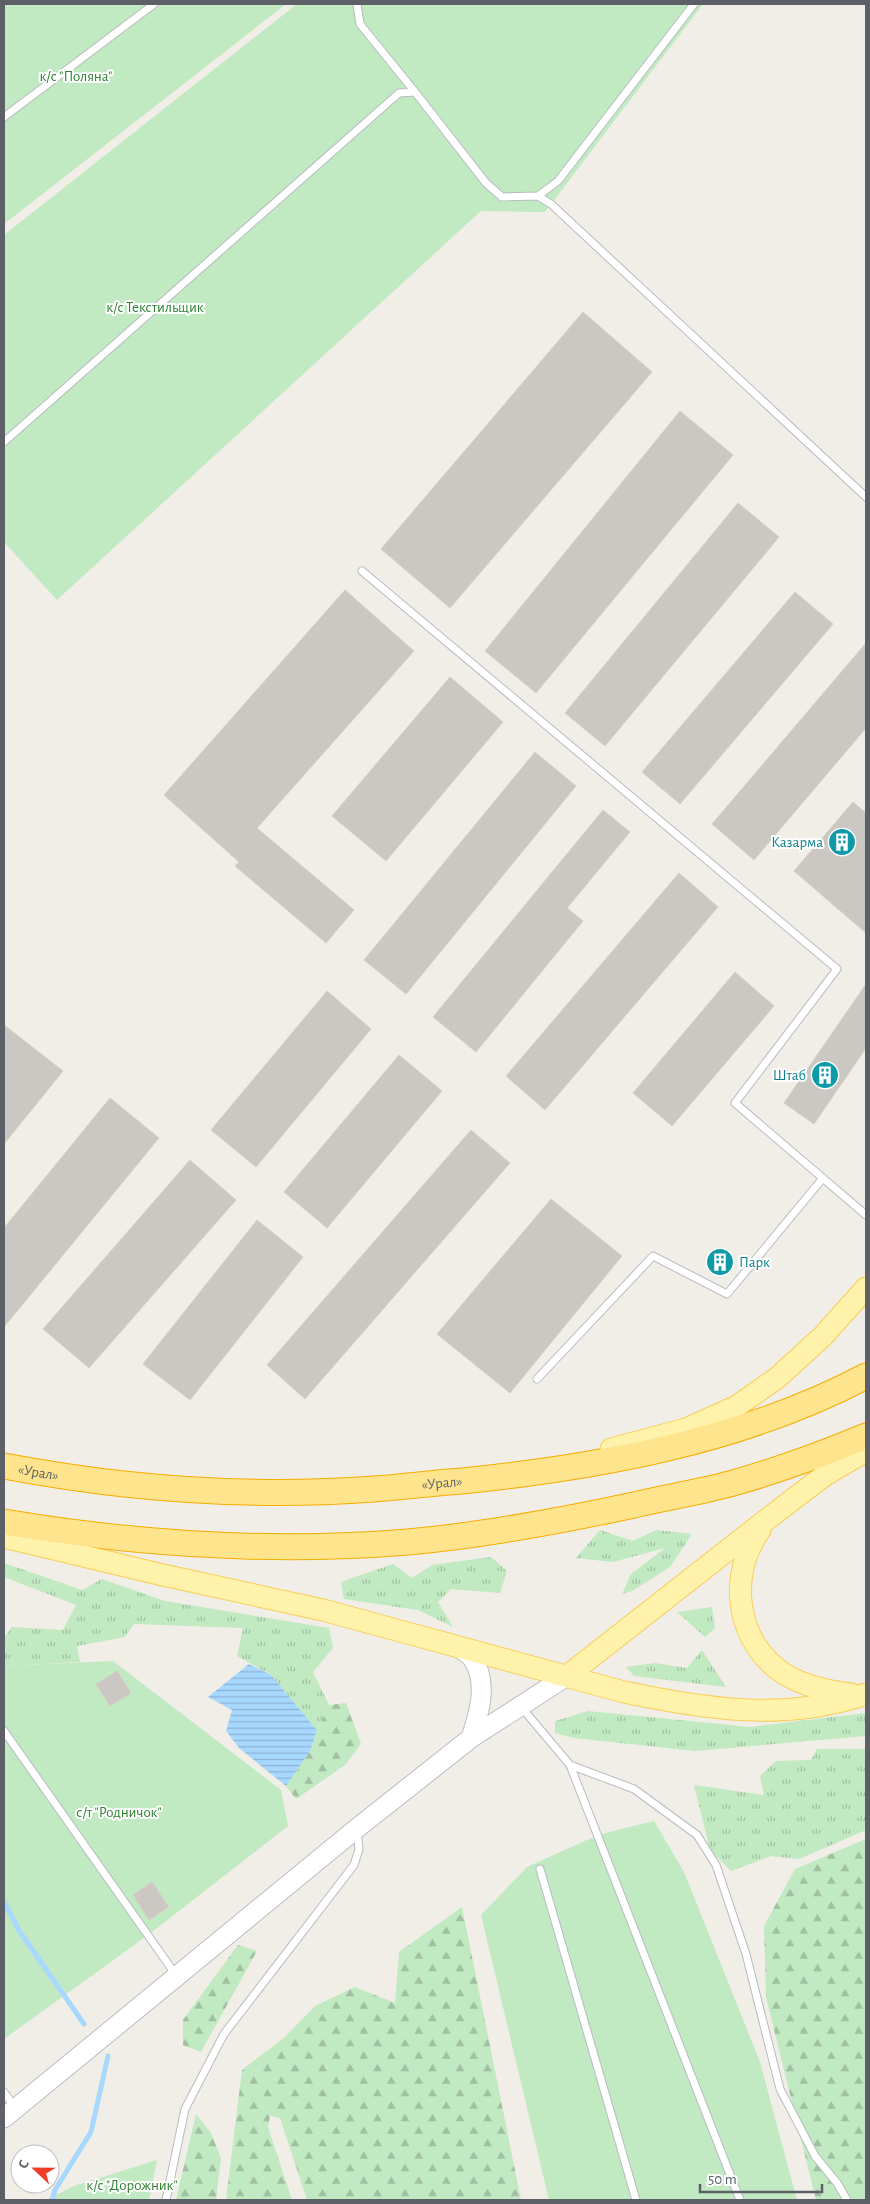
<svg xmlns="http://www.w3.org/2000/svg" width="870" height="2204" font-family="'Alegreya Sans',sans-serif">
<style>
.grass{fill:url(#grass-tufts)}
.forest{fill:url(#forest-firs)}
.garden{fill:#c1e9c2}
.water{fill:url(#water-rules)}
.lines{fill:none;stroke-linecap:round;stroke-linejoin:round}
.stream{stroke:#a7d8ff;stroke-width:5}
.building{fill:#cbc8c3;stroke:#d6d0c4}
.lane-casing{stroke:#b8bbc0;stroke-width:9}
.secondary-casing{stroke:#b9bcc2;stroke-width:21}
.primary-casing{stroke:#f9cd57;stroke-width:23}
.highway-casing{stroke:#f6ad00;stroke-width:27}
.lane{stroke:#fff;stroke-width:7}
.secondary{stroke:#fff;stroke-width:19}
.primary{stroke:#fff3ac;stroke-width:21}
.highway{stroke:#ffe48e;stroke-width:25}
.labels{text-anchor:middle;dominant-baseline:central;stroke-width:4;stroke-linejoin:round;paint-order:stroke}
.park-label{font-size:15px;fill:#308335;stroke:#fff}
.culture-label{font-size:15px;fill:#0d838f;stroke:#fff;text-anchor:end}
.street-label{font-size:15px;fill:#5d6167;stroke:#fff}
</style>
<defs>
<pattern id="grass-tufts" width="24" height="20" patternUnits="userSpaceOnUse" patternTransform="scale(1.25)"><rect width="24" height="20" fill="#c1e9c2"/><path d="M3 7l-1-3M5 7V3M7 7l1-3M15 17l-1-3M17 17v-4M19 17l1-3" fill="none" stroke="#a0c0a1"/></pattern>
<pattern id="forest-firs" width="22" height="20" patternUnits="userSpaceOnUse" patternTransform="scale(1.25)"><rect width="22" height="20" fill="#c1e9c2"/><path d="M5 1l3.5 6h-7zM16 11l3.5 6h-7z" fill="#a0c0a1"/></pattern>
<pattern id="water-rules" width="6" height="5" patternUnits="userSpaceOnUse" patternTransform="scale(1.25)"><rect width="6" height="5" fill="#a7d8ff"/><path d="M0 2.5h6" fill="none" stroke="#8bb3d2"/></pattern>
</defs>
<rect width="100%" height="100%" fill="#f0eee6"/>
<path class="grass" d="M600,1530l33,11 23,-11 36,4 -22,33 -38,24 -10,3 9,-20 34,-26 -52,14 -37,-4z
M491,1557l16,14 -7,22 -49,-4 -13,13 15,25 -35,-17 -74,-11 -3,-17 52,-18 19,14 20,-13z
M4,1563l78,27 20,-11 63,22 164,27 4,20 -20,24 16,33 -12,25 -46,-55 -34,-19 6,-28 -109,-4 -9,13 -48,9 3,16 -76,4v-28l8,-11 51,3 13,-25 -72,-28z
M712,1607l3,21 -10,9 -28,-25z
M702,1650l24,37 -92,-11 -8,-9 29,-4 32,5z
M588,1711l162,16 116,-14v23l-171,15 -121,-13 -19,-5v-12z
M817,1749h49v81l-67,29 -28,-3 -40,15 -21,-21 -16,-65 70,10 -4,-19 16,-15 35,-1z"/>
<path class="forest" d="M346,1703l15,41 -16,21 -49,34 -10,-13 24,-35 7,-21 12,-25z
M866,1839v361h-50l-50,-203 -2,-71 31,-57z
M462,1907l59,293h-214l-27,-82 -10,-2 -2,11 24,73h-66l16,-130 42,-32 31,-32 40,-19 40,16 4,-51z
M238,1945l19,6 -56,101 -18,-7v-25z
M196,2114l15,19 10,25 -5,42h-40z"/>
<path class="garden" d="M4,4h282l-282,220z
M297,4h406l-158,208 -64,-1 -424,389 -53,-58v-307z
M113,1661l168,129 7,36 -140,109 -144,104v-373z
M654,1821l30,51 76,190 37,138h-248l-68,-285 46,-48 71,-32z
M157,2160l-8,40h-103l28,-14z"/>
<path class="water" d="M249,1664l22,11 46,55 -7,21 -24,35 -47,-38 -13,-17 6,-21 -24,-13z"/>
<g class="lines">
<path class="stream" d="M4,1902l16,30 64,92
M52,2200l3,-10 36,-58 17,-76"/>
</g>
<path class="building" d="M583,312l69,60 -202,236 -69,-59z
M680,411l53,44 -197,238 -51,-42z
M738,503l41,34 -174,209 -40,-33z
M345,590l69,61 -157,177 97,82 -28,33 -91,-77 4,-4 -75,-67z
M795,592l38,32 -153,180 -38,-32z
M866,643v85l-112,132 -42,-36z
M450,677l53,45 -117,139 -54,-45z
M535,752l41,34 -170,208 -42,-34z
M853,802l13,11v120l-72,-62z
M603,810l27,22 -63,76 16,13 -107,131 -43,-35z
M679,873l39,34 -173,203 -39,-34z
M735,972l39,34 -102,120 -39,-33z
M866,984v64l-52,76 -30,-21z
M327,991l44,38 -115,138 -45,-37z
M4,1025l59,46 -59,73z
M399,1055l43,36 -115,137 -43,-36z
M110,1098l49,40 -155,189v-99z
M471,1130l39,33 -205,236 -38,-34z
M190,1160l46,40 -147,168 -46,-39z
M551,1199l71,57 -112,137 -73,-59z
M257,1220l46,37 -113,143 -47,-36z
M720,1248l13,9 -12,19 -13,-10z
M117,1671l14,22 -21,13 -14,-22z
M152,1882l17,25 -20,13 -16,-25z"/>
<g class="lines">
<g class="lane-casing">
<path id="lane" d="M415,92l71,91 16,14 36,-1 13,8 315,293
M4,117l150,-113
M538,196l20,-15 136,-177
M4,442l395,-349 16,-1 -55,-68 -3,-20
M362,571l475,398 -102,134 131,112
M537,1379l116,-123 74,38 96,-116
M522,1708l48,57 170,435
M4,1731l172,244
M570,1765l64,24 63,46 19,30 30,89 34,135 35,67 22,27 10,17
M540,1869l96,331
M4,2092l11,16
M166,2200l19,-91 39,-75 130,-169 5,-16 -2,-17"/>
</g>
<g class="secondary-casing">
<path id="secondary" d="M457,1646c5,4 12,8 15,12 17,24 7,56 -1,80
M4,2118l352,-289 115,-91 96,-62"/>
</g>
<g class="primary-casing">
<path id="primary" d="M611,1449l75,-20 51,-23 40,-28 46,-42 43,-48
M760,1530c-30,42 -26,103 16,138 21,17 49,23 75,26
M4,1537l159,38 160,35 301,82c84,17 159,30 242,2
M567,1676l203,-159 55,-42 41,-24"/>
</g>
<g class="highway-casing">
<g id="highway">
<path id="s1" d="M4,1466c121,23 246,32 370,23 29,-2 58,-6 88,-8 138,-14 281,-40 404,-105"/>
<path d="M4,1522c132,22 270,31 404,20 76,-7 152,-21 226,-37 33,-8 67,-13 99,-22 43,-12 92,-30 133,-47"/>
</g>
</g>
<use href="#lane" class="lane"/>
<use href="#secondary" class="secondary"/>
<use href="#primary" class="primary"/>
<use href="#highway" class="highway"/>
</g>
<defs>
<g id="building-disc" transform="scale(1.4375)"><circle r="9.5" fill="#0f9aa8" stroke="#fff"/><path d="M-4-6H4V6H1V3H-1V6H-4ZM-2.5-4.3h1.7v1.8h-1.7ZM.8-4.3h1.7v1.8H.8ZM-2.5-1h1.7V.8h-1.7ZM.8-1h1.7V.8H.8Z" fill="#fff"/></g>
</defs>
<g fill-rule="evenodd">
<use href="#building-disc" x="842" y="842"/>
<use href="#building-disc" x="825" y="1075"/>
<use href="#building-disc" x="720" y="1262"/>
</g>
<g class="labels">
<g class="park-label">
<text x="76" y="76">к/с "Поляна"</text>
<text x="155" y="307">к/с Текстильщик</text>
<text x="119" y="1812">с/т "Родничок"</text>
<text x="132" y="2185">к/с "Дорожник"</text>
</g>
<g class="culture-label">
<text x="823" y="842">Казарма</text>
<text x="806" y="1075">Штаб</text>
<text x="739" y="1262" text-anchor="start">Парк</text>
</g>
<g class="street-label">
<text stroke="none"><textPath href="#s1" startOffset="35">«Урал»</textPath></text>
<text stroke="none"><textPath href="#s1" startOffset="440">«Урал»</textPath></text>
</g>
</g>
<rect width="870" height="2204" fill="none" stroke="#5d6167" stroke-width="10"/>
<g transform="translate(35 2169) rotate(292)"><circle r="24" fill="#ffffff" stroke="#bec0c2"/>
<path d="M0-4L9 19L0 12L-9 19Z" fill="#f23c2a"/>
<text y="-8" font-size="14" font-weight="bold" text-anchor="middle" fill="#5d6167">С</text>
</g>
<path d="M700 2184v8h122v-8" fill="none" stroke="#5d6167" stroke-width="2.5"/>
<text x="708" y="2184" font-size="15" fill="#5d6167" stroke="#ffffff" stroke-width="4" paint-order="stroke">50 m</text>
</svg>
